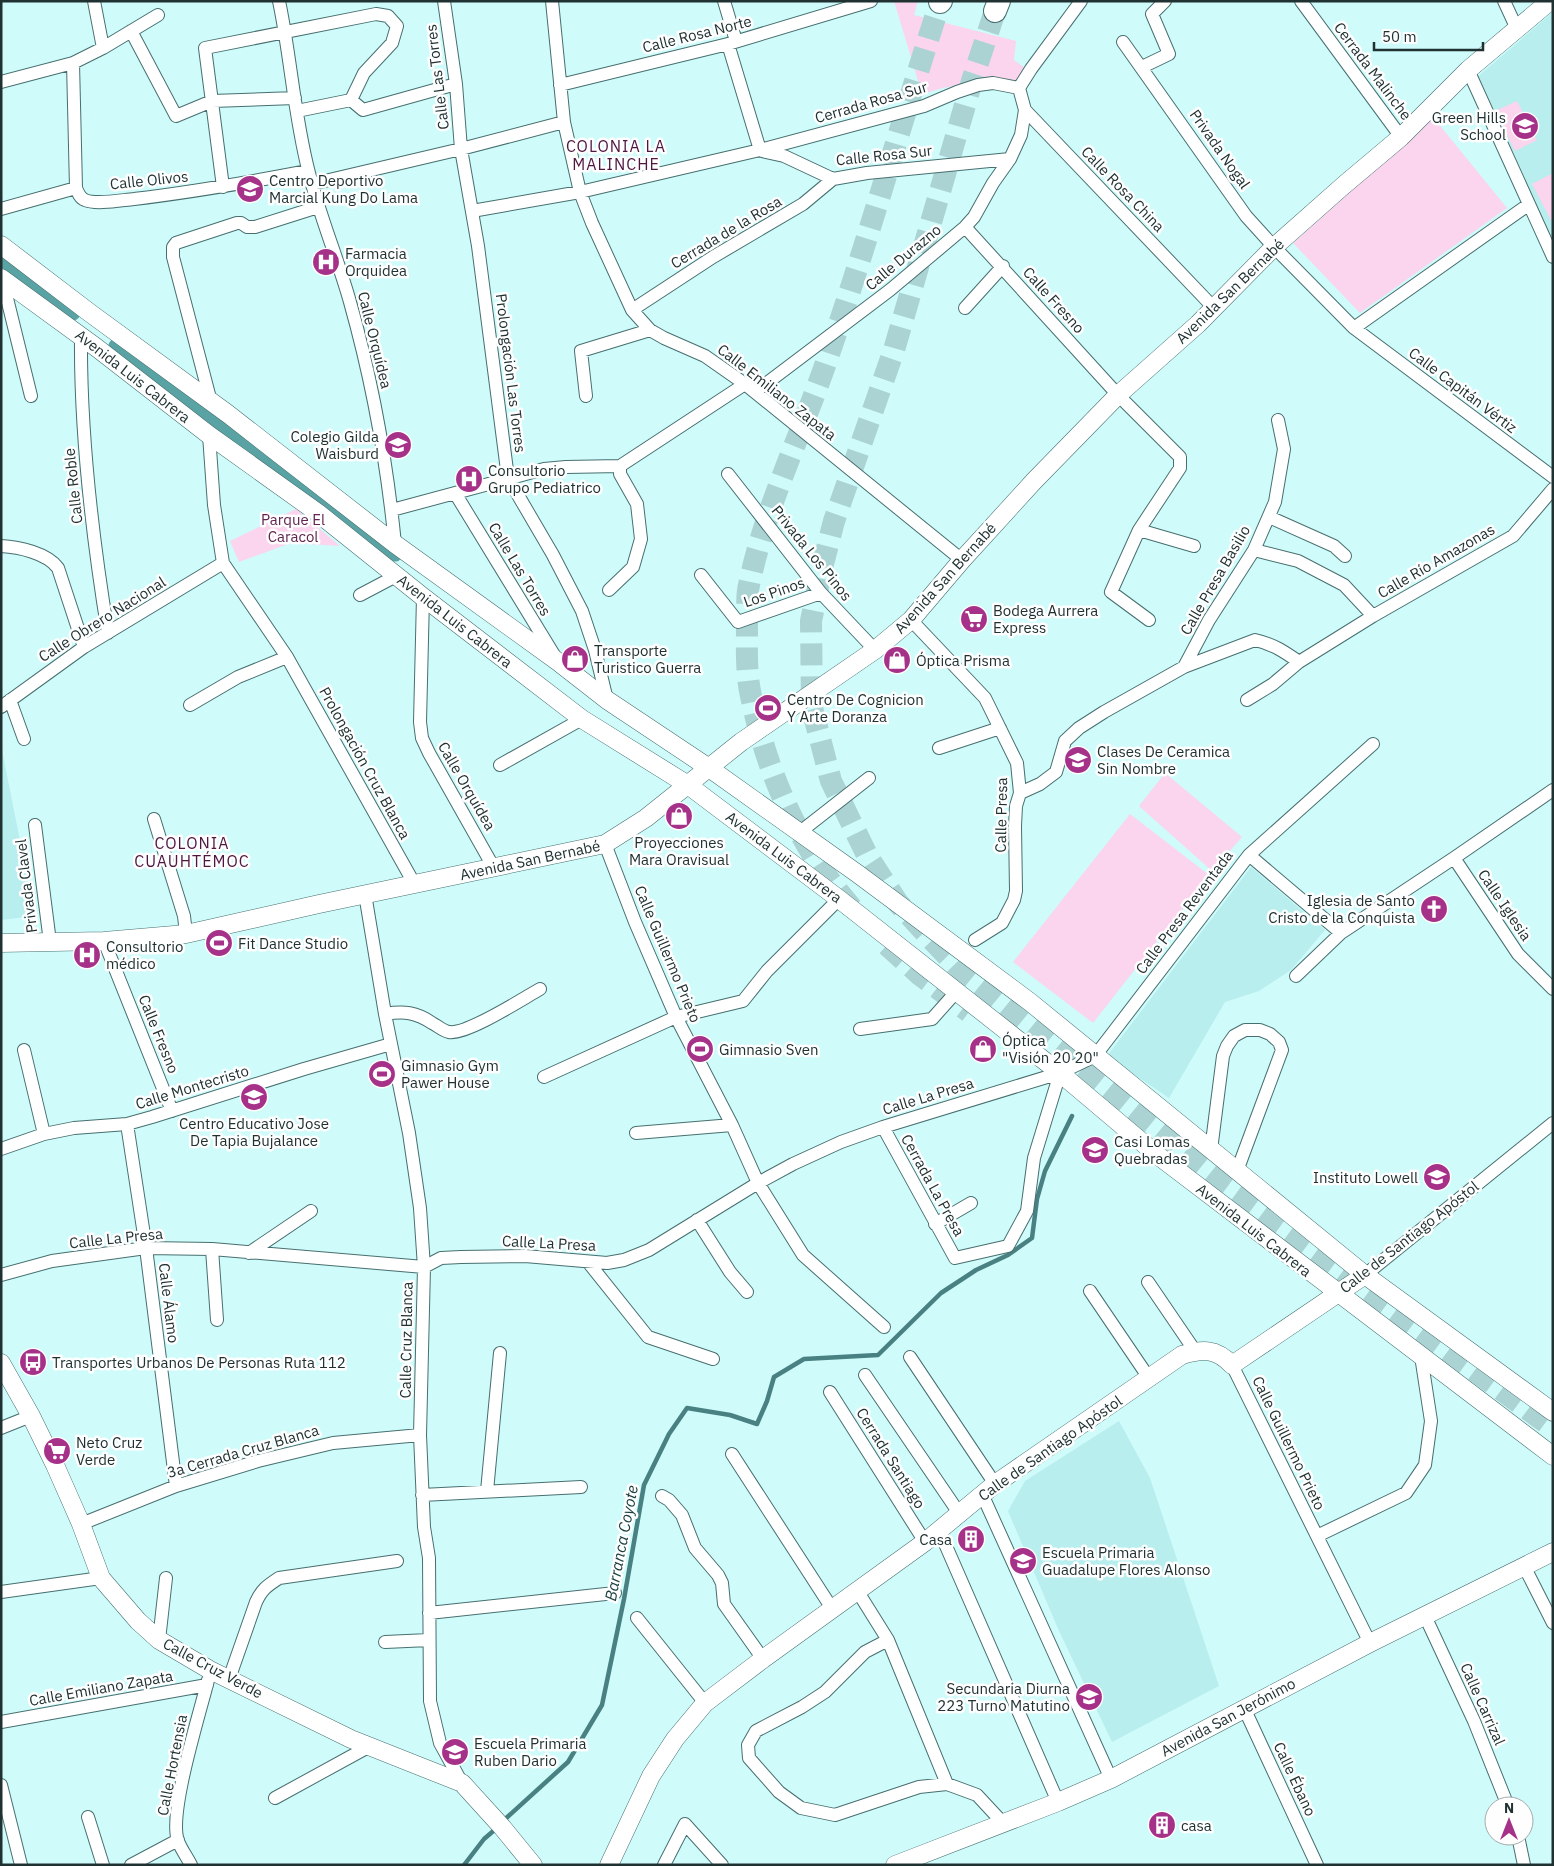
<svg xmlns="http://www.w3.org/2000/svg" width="1554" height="1866" font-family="'IBM Plex Sans',sans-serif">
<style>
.built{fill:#b9eeee}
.green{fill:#fbd4ed}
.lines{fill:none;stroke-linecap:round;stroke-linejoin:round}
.stream{stroke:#498182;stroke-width:4.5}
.canal{stroke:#5aa3a4;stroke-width:15}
.highway-tunnel{stroke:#acd3d3;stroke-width:22;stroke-dasharray:22 11;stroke-linecap:butt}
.street-casing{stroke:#476f6f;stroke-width:14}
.secondary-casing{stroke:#476f6f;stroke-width:19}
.highway-casing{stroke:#476f6f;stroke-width:24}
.street{stroke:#fff;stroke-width:12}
.secondary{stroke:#fff;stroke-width:18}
.highway{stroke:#fff;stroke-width:22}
.labels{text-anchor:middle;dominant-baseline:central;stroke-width:5;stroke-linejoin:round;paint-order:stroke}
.street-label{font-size:15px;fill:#203132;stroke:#fefefe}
.poi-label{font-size:15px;fill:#203132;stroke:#fefefe;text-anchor:start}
.park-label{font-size:15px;fill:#612550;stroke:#fefefe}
.neighbourhood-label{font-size:16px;letter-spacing:1px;fill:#4f1640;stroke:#fefefe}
.water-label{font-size:16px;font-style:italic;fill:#1c4040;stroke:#fefefe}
</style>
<rect width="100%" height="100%" fill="#cffbfb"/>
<path class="built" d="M1553,12v240l-77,-174z
M1,745l34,171 -34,4z
M1251,867l74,63 -34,40 -32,21 -34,11 -56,96 -62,-42z
M1119,1421l31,57 69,208 -107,56 -53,-111 -51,-120 17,-30z"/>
<path class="green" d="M894,1h24l-4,14 102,26 -2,19 11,8 -7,15 -24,-4 -51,9 -21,6z
M1517,101l20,39 -22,11 -20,-40z
M1433,117l74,91 -147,105 -67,-70z
M1553,173v51l-21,-40z
M296,509l44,37 -49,-3 -52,19 -9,-21z
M1165,773l77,64 -30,34 -73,-65z
M1130,814l79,61 -116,148 -80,-61z"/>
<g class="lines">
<path class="stream" d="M503,1821l65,-59 34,-57 22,-106 20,-114 25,-51 18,-26 43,7 27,9 10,-23 7,-24 30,-18 74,-4 63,-62 35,-23 32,-15 24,-17 5,-39 8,-28 27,-55
M464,1865l20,-26 14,-12"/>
<path class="canal" d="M1,258l72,55
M116,346l183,139 96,69"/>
<path class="highway-tunnel" d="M995,11l-23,70 -78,269 -60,171 -12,47 -11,53 1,87 19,73 37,76 30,46 33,36 36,37 252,206 334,246
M852,908c-53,-60 -87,-139 -102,-217 -4,-21 -3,-45 -3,-67 1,-13 -1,-27 2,-39 16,-78 53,-152 79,-228 40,-117 74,-237 112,-355
M887,945l33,30 49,37"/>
<g class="street-casing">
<path id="street" d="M94,1l9,47
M279,1c12,57 15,115 30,172 11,44 29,86 41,129 22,78 37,161 45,242
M444,1l12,83 5,65 17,97 30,232 45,77 29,56 13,39 12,50
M552,1l12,121 16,70 12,31 40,87 18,20 14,8 41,18 40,28 217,176
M724,1l12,40
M1301,1l100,136
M1504,1l13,28
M131,31l45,85 36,-15 83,-3
M1123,42l123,174 28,31 80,81 199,149
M728,44l32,106
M73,63l3,125c2,5 4,10 9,12 11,5 37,0 49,-1 59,-7 116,-17 174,-28
M1142,67l27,-13 -17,-40 13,-13
M1468,70l85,187
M1,82l72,-19 30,-15 55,-33
M560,85l168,-41 143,-43
M1019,88l6,22 189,198
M1019,88l12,-19 50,-68
M351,100l12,10 93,-26
M762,151l22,5 49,23 34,-6 143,-14
M312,184l149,-35 103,-27
M223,187l-18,-139 171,-34 12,2 9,10 -5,17 -28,30 -13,27 -54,11
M1,209l75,-21
M472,211l108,-19 180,-42 164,-44 33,-14 21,-7 15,-2 26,5
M965,227l153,168 62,62v11l-41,62 -28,62 38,28
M2,278l29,118
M965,308l38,-42
M632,310l81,-53 90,-53 30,-25
M1354,328l174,-123
M81,335c-1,100 11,200 27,298
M755,392l135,-102 75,-63 9,-10 19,-34 17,-24 11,-24 4,-25
M586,396l-5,-45 69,-21
M211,402l-38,-145v-10l3,-4 61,-20h4l6,4h8l63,-20
M209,435l5,70 9,58 64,94 128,228
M728,474l93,119 54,57
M455,493l99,162
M392,510l152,-41 22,-2 54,-1 125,-82
M1269,517l65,29 11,10
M1139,530l55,16
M1,546c18,1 46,7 57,22l26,79
M1254,550l44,11 46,24 29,31
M701,575l37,47 83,-29
M609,590l24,-23 8,-28 -4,-35 -17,-30v-8
M360,595l36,-19
M423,597l-3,125 2,16 7,15 65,115
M911,620l74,78 32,65 3,30 -4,13 -1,20 1,65 -2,9 -12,23 -27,17
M1184,667l71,-27c18,4 30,12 44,22
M10,700l14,39
M1247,700l26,-16 26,-22 74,-46 140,-80 40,-47
M190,705l48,-28 49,-20
M1,707l83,-60 139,-84
M939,748l61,-20
M500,765l82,-46
M1020,793l20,-9 16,-12 9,-31 14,-13 25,-16 80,-45 25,-47 45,-70 21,-48 9,-53 -6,-29
M154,819l30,97 2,18
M35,825l15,117
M800,832l69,-54
M605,844l30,78 41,95 56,108 26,58 45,72 81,72
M1249,855l92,78
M1454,858l64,96 35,35
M365,894l20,120 24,119 11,75 4,59 -4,168 4,92 5,31 1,143 10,42 22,40
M104,941l68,170
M1296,976l45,-43 113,-75 99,-68
M385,1014c19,-3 31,-2 47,9 6,3 11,8 17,9 18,3 73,-33 91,-43
M860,1029l72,-10 25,-28
M24,1050l20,84
M544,1077l132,-60 67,-16 24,-30 72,-72
M127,1124l19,124 30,238
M883,1127l72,131 53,-12 19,-35 7,-53 26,-85
M636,1133l96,-8
M1,1149l43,-15 30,-6 53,-4 25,-7 152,-48 87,-25
M1211,1150l12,-94 4,-10 7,-10 11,-6h15l10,4 9,8 3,8 -45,121
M697,1220l33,52 17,20
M935,1224l36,-21
M212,1249l5,71
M249,1253l62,-42
M588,1262l60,75 65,22
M1,1275l51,-14 94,-13 66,1 212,18 17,-9 20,-1 64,-1 82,7 17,-3 25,-10 109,-67 35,-19 48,-22 42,-15 177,-54 35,-17 154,-201 124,-111
M1365,1275l188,-152
M1148,1282l47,69
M1090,1291l59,87
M910,1357l85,127
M1232,1365l138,278
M865,1375l94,138
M830,1392l95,150
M1,1428l30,-12
M732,1454l101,156
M487,1491l13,-138
M982,1494l129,285
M422,1495l159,-8
M662,1496l7,4 13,15 13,33 23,27 4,8 2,21 39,55
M81,1524l95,-38 82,-25 75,-18 87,-8
M939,1530l119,272
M1317,1536l89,-43 19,-28 6,-44 -10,-65
M1524,1566l29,57
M1,1592l100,-14
M858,1592l30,48 59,144
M429,1613l186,-20
M1425,1616l49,105 34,85
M637,1618l68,85
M159,1640l7,-62
M888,1640l-23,12 -40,40 -23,15 -46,24 -8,14 1,13 30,34 22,16 34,7 84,-28 28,-3 30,11 26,28
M385,1642l44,-2
M229,1679l27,-77c6,-13 11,-16 23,-24l118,-17
M1244,1708l73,157
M1,1722l206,-37
M1,1785l20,80
M275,1798l95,-52
M88,1817l15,48
M1518,1836l6,29
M131,1865l47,-25
M191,1865c-4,-8 -10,-16 -13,-24 -10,-28 22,-128 30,-161
M664,1865l21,-41 37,41"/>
</g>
<g class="secondary-casing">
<path id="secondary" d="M1,245l89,68 138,101 167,130 162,117 50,39 102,68 149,106 172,128 335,273 188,137
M1,278l96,70 112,87 109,78 105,84 159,122 106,66 151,114 221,174 96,81 397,302
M1,943l103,-2 82,-7 133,-30 286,-60 41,-26 95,-76 134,-92 36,-30 51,-60 72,-79 84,-86 80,-71 76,-77 70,-62 57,-48 67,-67 82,-69
M1,1363l30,53 24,49 26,59 20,54 37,43 21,19 51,30 141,69 111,44 40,44 31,38
M609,1865l42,-89 24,-37 30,-36 58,-44 162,-117 70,-58 187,-129c21,-6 34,-7 50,10l133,-90
M895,1865l163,-63 53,-23 259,-136 183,-91"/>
</g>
<g class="highway-casing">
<path id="highway" d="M940,2l1,-1
M995,11l4,-10"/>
</g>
<use href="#street" class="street"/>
<use href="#secondary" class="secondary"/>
<use href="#highway" class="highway"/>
</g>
<defs>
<g id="school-disc" transform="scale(1.4375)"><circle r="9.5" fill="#a63189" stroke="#fefefe"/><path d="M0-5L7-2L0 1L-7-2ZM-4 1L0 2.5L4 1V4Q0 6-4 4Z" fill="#fff"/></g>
<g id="hospital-disc" transform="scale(1.4375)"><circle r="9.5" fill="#a63189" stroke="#fefefe"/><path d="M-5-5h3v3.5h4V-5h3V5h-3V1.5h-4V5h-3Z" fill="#fff"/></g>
<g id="supermarket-disc" transform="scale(1.4375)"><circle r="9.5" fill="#a63189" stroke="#fefefe"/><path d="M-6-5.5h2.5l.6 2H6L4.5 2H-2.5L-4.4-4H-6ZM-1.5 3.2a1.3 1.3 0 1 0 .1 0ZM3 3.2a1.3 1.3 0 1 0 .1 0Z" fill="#fff"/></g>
<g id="shop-disc" transform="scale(1.4375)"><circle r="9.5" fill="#a63189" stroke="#fefefe"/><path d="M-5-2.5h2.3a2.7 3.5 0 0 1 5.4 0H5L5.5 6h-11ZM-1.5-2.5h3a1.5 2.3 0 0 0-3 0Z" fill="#fff"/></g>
<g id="stadium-disc" transform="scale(1.4375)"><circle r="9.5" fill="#a63189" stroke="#fefefe"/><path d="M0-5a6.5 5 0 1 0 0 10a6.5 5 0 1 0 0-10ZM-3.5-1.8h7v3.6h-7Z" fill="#fff"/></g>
<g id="church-disc" transform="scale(1.4375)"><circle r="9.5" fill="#a63189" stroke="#fefefe"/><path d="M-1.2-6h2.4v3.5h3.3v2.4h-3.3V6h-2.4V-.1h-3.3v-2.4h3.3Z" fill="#fff"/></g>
<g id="bus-disc" transform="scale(1.4375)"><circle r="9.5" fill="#a63189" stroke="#fefefe"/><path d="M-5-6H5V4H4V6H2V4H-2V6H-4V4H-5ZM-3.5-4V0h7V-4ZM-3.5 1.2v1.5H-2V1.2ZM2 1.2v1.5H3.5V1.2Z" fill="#fff"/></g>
<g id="building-disc" transform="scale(1.4375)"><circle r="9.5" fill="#a63189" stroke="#fefefe"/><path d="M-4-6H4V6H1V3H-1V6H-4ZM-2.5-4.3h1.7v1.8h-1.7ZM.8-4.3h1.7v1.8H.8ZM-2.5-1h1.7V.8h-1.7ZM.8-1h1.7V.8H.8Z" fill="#fff"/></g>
</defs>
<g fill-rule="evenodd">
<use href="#school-disc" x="1525" y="126"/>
<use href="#school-disc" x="250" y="189"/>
<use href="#hospital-disc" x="326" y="262"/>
<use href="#school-disc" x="398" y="445"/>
<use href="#hospital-disc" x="469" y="479"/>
<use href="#supermarket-disc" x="974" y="619"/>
<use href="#shop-disc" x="575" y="659"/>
<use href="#shop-disc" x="897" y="660"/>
<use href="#stadium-disc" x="768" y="708"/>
<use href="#school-disc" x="1078" y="760"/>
<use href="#shop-disc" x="679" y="816"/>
<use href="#church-disc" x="1434" y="909"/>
<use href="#stadium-disc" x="219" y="943"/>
<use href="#hospital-disc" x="87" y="955"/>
<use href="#stadium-disc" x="700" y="1049"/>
<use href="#shop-disc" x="983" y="1049"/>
<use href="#stadium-disc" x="382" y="1074"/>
<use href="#school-disc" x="254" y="1097"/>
<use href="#school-disc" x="1095" y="1150"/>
<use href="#school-disc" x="1437" y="1177"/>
<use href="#bus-disc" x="33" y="1362"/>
<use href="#supermarket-disc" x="57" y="1451"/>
<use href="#building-disc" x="971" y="1539"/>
<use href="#school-disc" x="1023" y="1561"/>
<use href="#school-disc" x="1089" y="1697"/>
<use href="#school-disc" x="455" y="1752"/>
<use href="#building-disc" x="1162" y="1825"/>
</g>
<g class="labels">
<g class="street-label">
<text transform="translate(697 34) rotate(-14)">Calle Rosa Norte</text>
<text transform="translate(1373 71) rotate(53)">Cerrada Malinche</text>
<text transform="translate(437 77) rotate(-97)">Calle Las Torres</text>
<text transform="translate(871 102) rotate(-16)">Cerrada Rosa Sur</text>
<text transform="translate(1220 149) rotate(55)">Privada Nogal</text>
<text transform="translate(884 155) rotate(-6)">Calle Rosa Sur</text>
<text transform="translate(149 180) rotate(-6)">Calle Olivos</text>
<text transform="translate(1123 189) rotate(46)">Calle Rosa China</text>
<text transform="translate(726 232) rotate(-31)">Cerrada de la Rosa</text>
<text transform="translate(903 257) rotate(-40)">Calle Durazno</text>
<text transform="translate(1230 291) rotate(-44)">Avenida San Bernabé</text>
<text transform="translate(1054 300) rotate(48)">Calle Fresno</text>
<text transform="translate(375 340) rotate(76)">Calle Orquídea</text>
<text transform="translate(511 373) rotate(83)">Prolongación Las Torres</text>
<text transform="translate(133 376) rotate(38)">Avenida Luis Cabrera</text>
<text transform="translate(1463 390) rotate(37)">Calle Capitán Vértiz</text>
<text transform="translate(777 392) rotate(38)">Calle Emiliano Zapata</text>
<text transform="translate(73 486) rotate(-96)">Calle Roble</text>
<text transform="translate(812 553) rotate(51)">Privada Los Pinos</text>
<text transform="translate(1436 561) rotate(-30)">Calle Río Amazonas</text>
<text transform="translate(520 569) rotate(59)">Calle Las Torres</text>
<text transform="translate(945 578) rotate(-48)">Avenida San Bernabé</text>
<text transform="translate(1215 580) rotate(-60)">Calle Presa Basilio</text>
<text transform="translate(774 592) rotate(-19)">Los Pinos</text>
<text transform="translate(102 619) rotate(-32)">Calle Obrero Nacional</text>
<text transform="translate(455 621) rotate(38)">Avenida Luis Cabrera</text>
<text transform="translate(365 763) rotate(61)">Prolongación Cruz Blanca</text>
<text transform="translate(467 786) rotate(60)">Calle Orquídea</text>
<text transform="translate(1001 815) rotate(-89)">Calle Presa</text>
<text transform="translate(784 857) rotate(37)">Avenida Luis Cabrera</text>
<text transform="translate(530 860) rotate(-12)">Avenida San Bernabé</text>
<text transform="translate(26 886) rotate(-97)">Privada Clavel</text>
<text transform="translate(1505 905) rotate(56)">Calle Iglesia</text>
<text transform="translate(1184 912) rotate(-53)">Calle Presa Reventada</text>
<text transform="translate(668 954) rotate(67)">Calle Guillermo Prieto</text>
<text transform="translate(159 1034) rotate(68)">Calle Fresno</text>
<text transform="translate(192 1087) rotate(-17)">Calle Montecristo</text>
<text transform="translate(928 1096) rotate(-17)">Calle La Presa</text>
<text transform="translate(933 1185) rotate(61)">Cerrada La Presa</text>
<text transform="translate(1254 1230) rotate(38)">Avenida Luis Cabrera</text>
<text transform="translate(1409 1237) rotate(-38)">Calle de Santiago Apóstol</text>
<text transform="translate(116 1238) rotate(-6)">Calle La Presa</text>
<text transform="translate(549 1243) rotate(3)">Calle La Presa</text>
<text transform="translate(169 1303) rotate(83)">Calle Álamo</text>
<text transform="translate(406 1340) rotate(-89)">Calle Cruz Blanca</text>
<text transform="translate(1289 1443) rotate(64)">Calle Guillermo Prieto</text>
<text transform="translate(1050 1448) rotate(-35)">Calle de Santiago Apóstol</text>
<text transform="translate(243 1451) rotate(-16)">3a Cerrada Cruz Blanca</text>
<text transform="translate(891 1458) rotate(58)">Cerrada Santiago</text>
<text transform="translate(213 1668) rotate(28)">Calle Cruz Verde</text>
<text transform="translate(101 1688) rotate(-10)">Calle Emiliano Zapata</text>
<text transform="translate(1483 1704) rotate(66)">Calle Carrizal</text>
<text transform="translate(1228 1717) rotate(-28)">Avenida San Jerónimo</text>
<text transform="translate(172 1765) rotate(-79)">Calle Hortensia</text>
<text transform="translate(1295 1779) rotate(65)">Calle Ébano</text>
</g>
<g class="poi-label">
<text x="1506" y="117" text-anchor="end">Green Hills<tspan x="1506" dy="17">School</tspan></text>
<text x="269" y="180">Centro Deportivo<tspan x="269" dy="17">Marcial Kung Do Lama</tspan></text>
<text x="345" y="253">Farmacia<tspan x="345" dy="17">Orquidea</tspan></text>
<text x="379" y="436" text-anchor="end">Colegio Gilda<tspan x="379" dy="17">Waisburd</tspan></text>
<text x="488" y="470">Consultorio<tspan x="488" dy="17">Grupo Pediatrico</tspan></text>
<text x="993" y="610">Bodega Aurrera<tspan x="993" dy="17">Express</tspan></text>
<text x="594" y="650">Transporte<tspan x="594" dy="17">Turistico Guerra</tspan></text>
<text x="916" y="660">Óptica Prisma</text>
<text x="787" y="699">Centro De Cognicion<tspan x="787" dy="17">Y Arte Doranza</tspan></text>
<text x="1097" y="751">Clases De Ceramica<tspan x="1097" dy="17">Sin Nombre</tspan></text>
<text x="679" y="842" text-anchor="middle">Proyecciones<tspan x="679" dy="17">Mara Oravisual</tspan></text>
<text x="1415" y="900" text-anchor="end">Iglesia de Santo<tspan x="1415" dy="17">Cristo de la Conquista</tspan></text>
<text x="238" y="943">Fit Dance Studio</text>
<text x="106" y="946">Consultorio<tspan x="106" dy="17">médico</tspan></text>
<text x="1002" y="1040">Óptica<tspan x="1002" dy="17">"Visión 20 20"</tspan></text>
<text x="719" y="1049">Gimnasio Sven</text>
<text x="401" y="1065">Gimnasio Gym<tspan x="401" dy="17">Pawer House</tspan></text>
<text x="254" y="1123" text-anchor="middle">Centro Educativo Jose<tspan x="254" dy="17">De Tapia Bujalance</tspan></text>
<text x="1114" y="1141">Casi Lomas<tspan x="1114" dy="17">Quebradas</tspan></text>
<text x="1418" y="1177" text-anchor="end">Instituto Lowell</text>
<text x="52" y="1362">Transportes Urbanos De Personas Ruta 112</text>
<text x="76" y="1442">Neto Cruz<tspan x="76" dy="17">Verde</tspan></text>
<text x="952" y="1539" text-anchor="end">Casa</text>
<text x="1042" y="1552">Escuela Primaria<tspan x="1042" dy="17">Guadalupe Flores Alonso</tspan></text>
<text x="1070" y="1688" text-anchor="end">Secundaria Diurna<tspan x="1070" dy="17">223 Turno Matutino</tspan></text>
<text x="474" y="1743">Escuela Primaria<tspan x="474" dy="17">Ruben Dario</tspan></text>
<text x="1181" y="1825">casa</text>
</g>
<g class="park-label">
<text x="293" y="519">Parque El<tspan x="293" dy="17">Caracol</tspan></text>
</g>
<g class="neighbourhood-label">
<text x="616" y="146">COLONIA LA<tspan x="616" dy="18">MALINCHE</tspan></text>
<text x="192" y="843">COLONIA<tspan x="192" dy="18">CUAUHTÉMOC</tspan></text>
</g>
<g class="water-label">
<text transform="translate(621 1543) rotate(-79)">Barranca Coyote</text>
</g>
</g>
<rect width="1554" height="1866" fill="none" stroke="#203132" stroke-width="5"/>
<g transform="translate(1509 1821)"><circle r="24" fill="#fefefe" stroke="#a5acac"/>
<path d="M0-4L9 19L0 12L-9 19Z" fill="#a63189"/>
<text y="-8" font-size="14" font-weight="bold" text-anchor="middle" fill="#203132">N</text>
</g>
<path d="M1374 42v8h109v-8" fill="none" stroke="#203132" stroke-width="2.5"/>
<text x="1382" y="42" font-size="15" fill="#203132" stroke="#fefefe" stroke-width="4" paint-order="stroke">50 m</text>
</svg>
